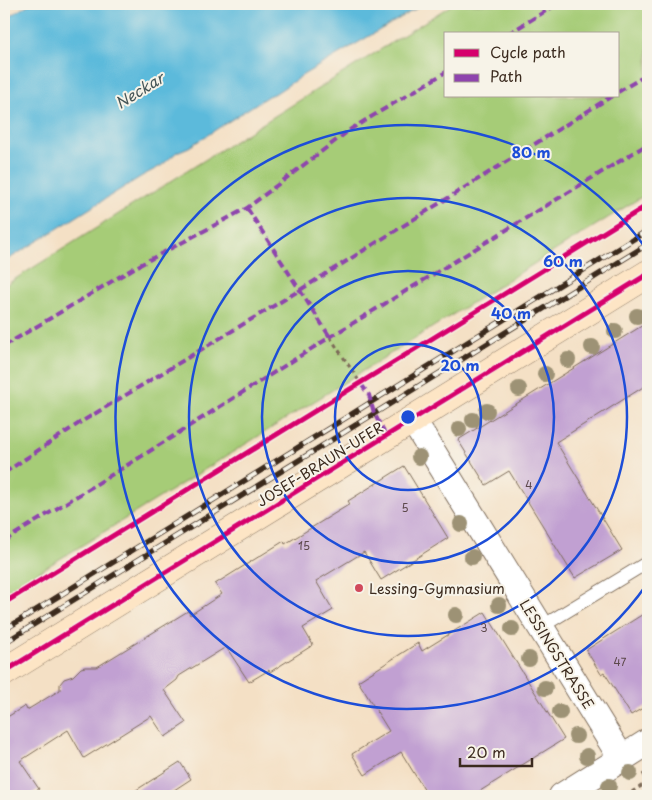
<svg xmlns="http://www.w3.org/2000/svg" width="652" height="800" font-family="'Playpen Sans',sans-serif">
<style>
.green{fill:#a6cc77;stroke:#707b4a;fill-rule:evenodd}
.water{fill:#5cbadb;stroke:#4c727c}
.building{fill:#c1a0d2}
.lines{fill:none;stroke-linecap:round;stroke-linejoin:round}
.lane-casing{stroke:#7c6a58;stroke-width:14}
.street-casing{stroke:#7c6a58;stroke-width:28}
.secondary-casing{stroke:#7c6a58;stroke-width:29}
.path{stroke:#7c6a58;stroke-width:3;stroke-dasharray:4 4;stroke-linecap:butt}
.lane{stroke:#fff;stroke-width:12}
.street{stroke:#fff;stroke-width:26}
.secondary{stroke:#fde5c5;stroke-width:28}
.rail-casing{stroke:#3b2a1e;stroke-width:5.5}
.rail{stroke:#f7f3e8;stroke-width:4;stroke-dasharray:11;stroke-linecap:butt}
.quiet{stroke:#8e44ad;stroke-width:4;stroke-dasharray:8 4;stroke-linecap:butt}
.cycleway-casing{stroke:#f7f3e8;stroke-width:8}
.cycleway{stroke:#d6006c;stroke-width:5}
.tree{fill:#9d9275}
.ring{fill:none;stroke:#1d4ed8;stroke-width:2.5}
.poi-dot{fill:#d1495b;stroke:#f7f3e8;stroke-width:2}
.labels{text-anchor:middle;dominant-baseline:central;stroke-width:4;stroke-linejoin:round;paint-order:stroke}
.number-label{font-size:11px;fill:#5c484b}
.street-label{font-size:14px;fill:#3b2a1e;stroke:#f7f3e8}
.poi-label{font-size:14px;fill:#3b2a1e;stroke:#f7f3e8;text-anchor:start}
.water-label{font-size:15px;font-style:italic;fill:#455557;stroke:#f7f3e8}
.centre{fill:#1d4ed8;stroke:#f7f3e8;stroke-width:2.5}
.ring-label{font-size:15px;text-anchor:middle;font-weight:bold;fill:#1d4ed8;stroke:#f7f3e8;stroke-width:4;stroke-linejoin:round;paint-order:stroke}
</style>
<rect width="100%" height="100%" fill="#f7f3e8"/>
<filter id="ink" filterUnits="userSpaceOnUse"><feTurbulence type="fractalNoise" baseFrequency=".02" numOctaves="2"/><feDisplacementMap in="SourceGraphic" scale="10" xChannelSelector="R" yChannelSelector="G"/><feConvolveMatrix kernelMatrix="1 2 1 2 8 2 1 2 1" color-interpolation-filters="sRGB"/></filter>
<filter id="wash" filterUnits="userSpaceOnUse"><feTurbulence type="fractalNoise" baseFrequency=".0096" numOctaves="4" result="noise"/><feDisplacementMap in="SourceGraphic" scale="20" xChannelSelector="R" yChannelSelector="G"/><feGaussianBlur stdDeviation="1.12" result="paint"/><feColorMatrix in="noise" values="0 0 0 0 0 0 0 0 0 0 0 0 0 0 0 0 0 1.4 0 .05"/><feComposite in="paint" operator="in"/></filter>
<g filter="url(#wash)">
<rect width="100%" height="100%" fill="#f4e0c5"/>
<path class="green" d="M453,4h195v189c-215,133 -428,269 -644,400v-307zM446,34h172v62h-172z"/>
<path class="water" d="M29,4h395l-121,71 -27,18 -8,3 -79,51 -12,5 -16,14 -19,10 -138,86v-242z"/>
<g id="blocks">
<path class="building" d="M648,322v62l-92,58 66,108 -47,28 -66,-107 -23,14 -28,-45z
M404,466l44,72 -67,42 -17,-28 -48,29 17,29 -30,18 10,17 -43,27 -1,-2 -20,12 -23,-35 -47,29 -2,4 -13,10 22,33 -21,14 -14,-21 -67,42 -16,-28 -48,31 19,28 -11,7h-24v-77l21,-13 2,4 33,-20v-6l4,-5 9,-3 8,-8 4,-1h12l91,-56 2,4 32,-21 -7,-10 69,-43 1,3 65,-40 -2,-3z
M648,611v94l-17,10 -27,-43 -3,2 -15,-24z
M485,612l79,127 -92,57h-44l-27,-44 -36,23 -13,-21 37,-23 -31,-50 60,-38 4,8z
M180,762l11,17 -26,17h-38z"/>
</g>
</g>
<g filter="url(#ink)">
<use href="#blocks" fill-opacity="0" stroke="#7c6a58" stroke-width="1"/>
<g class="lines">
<g class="lane-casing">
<path id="lane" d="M541,627l107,-65"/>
</g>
<g class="street-casing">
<path id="street" d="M413,420l209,339
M562,796l86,-54"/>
</g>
<g class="secondary-casing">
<path id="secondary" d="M4,672l644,-398"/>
</g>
<path class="path" d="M330,337l31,47
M643,773l5,8
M625,796l23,-14"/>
<use href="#lane" class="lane"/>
<use href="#street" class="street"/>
<use href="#secondary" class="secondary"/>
<g class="rail-casing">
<path id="rail" d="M4,630l644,-400
M4,643l644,-399"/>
</g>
<use href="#rail" class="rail"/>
<path class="quiet" d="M508,34l49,-30
M618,92l30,-18
M247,208l83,129
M4,346l130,-78 113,-60 104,-79 95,-57
M361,384l8,11 5,18 12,23
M4,473l77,-51 219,-132 312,-194
M4,541l138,-85 188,-119 318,-193"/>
<g class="cycleway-casing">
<path id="cycleway" d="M4,603l644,-398
M4,672l644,-398"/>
</g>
<use href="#cycleway" class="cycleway"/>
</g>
<g class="tree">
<circle cx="637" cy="316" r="8"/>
<circle cx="615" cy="331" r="8"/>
<circle cx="592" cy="347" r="8"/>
<circle cx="568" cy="360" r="8"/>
<circle cx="545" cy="374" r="8"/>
<circle cx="519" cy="389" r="8"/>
<circle cx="487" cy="411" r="8"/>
<circle cx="473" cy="420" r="8"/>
<circle cx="459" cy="429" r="8"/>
<circle cx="419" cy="457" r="8"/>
<circle cx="461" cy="524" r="8"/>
<circle cx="472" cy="557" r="8"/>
<circle cx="499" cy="605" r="8"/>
<circle cx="456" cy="615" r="8"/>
<circle cx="512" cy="629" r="8"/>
<circle cx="529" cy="659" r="8"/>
<circle cx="545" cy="688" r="8"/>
<circle cx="560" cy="712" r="8"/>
<circle cx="576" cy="736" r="8"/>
<circle cx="587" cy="756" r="8"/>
<circle cx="630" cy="773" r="8"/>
<circle cx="609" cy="786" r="8"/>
</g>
</g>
<g class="ring">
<circle cx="408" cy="417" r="73"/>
<circle cx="408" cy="417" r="146"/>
<circle cx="408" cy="417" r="219"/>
<path d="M647 584A292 292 0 1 1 647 250"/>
</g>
<circle class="poi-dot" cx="359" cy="588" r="5"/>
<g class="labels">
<g class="number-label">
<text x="529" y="484">4</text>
<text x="405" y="507">5</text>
<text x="304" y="545">15</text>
<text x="484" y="627">3</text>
<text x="620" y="661">47</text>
</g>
<g class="street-label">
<text transform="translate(320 464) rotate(-32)">JOSEF-BRAUN-UFER</text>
<text transform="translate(557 654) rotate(58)">LESSINGSTRASSE</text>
</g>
<g class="poi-label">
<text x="369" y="588">Lessing-Gymnasium</text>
</g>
<g class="water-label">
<text transform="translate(139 90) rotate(-32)">Neckar</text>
</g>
</g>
<circle cx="408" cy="417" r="8" class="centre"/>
<g class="ring-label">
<text x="531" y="158">80 m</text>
<text x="563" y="267">60 m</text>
<text x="511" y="319">40 m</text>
<text x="460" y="371">20 m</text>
</g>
<rect width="652" height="800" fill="none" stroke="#f7f3e8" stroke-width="20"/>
<rect x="444" y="32" width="175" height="65" fill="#f7f3e8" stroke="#aca397"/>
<rect x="454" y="49" width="25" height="8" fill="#d6006c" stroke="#aca397"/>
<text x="490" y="58" font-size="15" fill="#3b2a1e">Cycle path</text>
<rect x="454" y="74" width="25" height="8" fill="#8e44ad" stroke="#aca397"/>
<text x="490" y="82" font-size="15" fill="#3b2a1e">Path</text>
<path d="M460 758v8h72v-8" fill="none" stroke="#3b2a1e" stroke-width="2.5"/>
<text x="467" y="758" font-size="15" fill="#3b2a1e" stroke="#f7f3e8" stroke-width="4" paint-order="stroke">20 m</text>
</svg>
